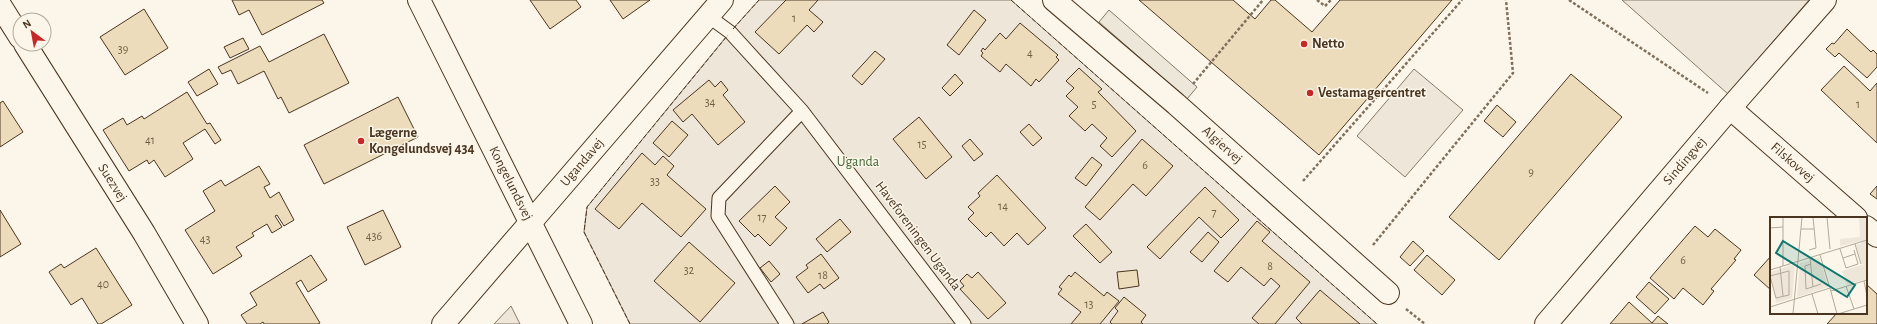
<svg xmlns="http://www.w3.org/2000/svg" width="1877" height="324" font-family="'Alegreya Sans',sans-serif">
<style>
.green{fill:#ede6d9;stroke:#887966}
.parking{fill:#ede7d9;stroke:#887966}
.building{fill:#ecdcbc;stroke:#4a3520}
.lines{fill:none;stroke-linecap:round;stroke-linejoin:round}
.service-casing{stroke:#4a3520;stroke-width:15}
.minor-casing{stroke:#4a3520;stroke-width:24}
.tertiary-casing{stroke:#4a3520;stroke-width:24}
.path{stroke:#7f6f5c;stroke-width:2.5;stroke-dasharray:3 2;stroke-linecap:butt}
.service{stroke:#fbf6e9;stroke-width:13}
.minor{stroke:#fbf6e9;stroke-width:22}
.tertiary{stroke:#fbf6e9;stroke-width:22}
.fence{stroke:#4a3520;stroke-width:1;stroke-dasharray:5 2;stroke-linecap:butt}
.poi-dot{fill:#c62828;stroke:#fbf6e9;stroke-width:1.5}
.labels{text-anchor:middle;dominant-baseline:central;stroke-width:3;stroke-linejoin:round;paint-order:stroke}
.number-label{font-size:12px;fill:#725f47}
.poi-label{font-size:14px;font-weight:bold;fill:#4a3520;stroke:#fbf6e9;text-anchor:start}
.street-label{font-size:14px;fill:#4a3520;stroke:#fbf6e9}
.park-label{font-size:14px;fill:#436837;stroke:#fbf6e9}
.inset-road{fill:none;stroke:#b4a999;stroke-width:1}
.view{fill:#0f766e;fill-opacity:0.15;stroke:#0f766e;stroke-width:2}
.inset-edge{fill:none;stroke:#4a3520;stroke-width:2}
</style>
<rect width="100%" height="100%" fill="#fbf6e9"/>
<path class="green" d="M759,0h252l366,324h-747l-46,-92 3,-25 143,-175z
M1622,0h187l-81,94z
M1414,69l49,41 -58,67 -48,-41z
M511,306l9,18h-26z"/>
<path class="parking" d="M1109,10l88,77 -10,12 -88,-77z"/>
<path class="building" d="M232,0h90l2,3 -62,32 -13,-25 -10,5z
M530,0h46l5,7 -31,22z
M610,0h40l-27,19z
M786,0h32l-9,10 14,12 -9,10 -7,-7 -28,29 -24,-22z
M1139,0h94l22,19 16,-19h4l37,32 28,-32h112l-133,155z
M144,9l24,39 -43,27 -25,-38z
M974,10l12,10 -27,35 -12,-10z
M1020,23l38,32 -2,2 3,3 -20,22 -3,-3 -5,7 -25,-22 -6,8 -19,-16 2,-3 -2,-2 2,-3 2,2 15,-17 6,6z
M1847,29l24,23 2,-2 4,4v13l-10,11 -28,-25 -4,4 -9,-8 6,-6 2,1z
M324,34l25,49 -60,30 -8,-16 -3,2 -14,-28 -26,13 -7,-14 -9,4 -4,-7 42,-21 9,16z
M243,38l6,11 -19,9 -6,-11z
M875,51l10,8 -23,26 -10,-9z
M1844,66l26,25 7,-8v60l-56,-53z
M1079,68l23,21 -4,3 38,39 -24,26 -12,-11 7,-8 -15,-14 -7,7 -16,-15 9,-9 -12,-11 8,-8 -8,-7z
M209,69l9,15 -21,12 -9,-14z
M955,74l8,9 -13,13 -8,-8z
M1571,74l51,43 -123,143 -50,-43z
M709,80l6,7 6,-6 7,9 -5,5 22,27 -27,23 -26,-31 -9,8 -10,-12z
M187,92l20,32 3,-1 11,17 -6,4 -10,-15 -22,14 10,16 -28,18 -11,-17 -5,4 -2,-4 -18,11 -26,-41 20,-12 4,7 15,-9 2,3z
M398,97l20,40 -94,47 -20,-39z
M3,101l20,31 -23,15v-44z
M1497,105l19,17 -13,15 -19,-16z
M919,117l33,40 -26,22 -33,-40z
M672,121l16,14 -19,22 -16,-14z
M1029,124l13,14 -9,8 -13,-14z
M970,139l13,15 -9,7 -12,-15z
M1142,139l31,27 -27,30 -13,-12 -33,36 -15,-13z
M642,153l13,12 8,-9 11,10 -7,9 39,34 -25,28 -39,-34 -23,26 -24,-20z
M1092,157l10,8 -16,21 -11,-8z
M259,166l11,18 -6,3 6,11 9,-6 15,28 -10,6 -7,-11 -2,1 7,11 -10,6 -5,-9 -15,9 2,3 -18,11 6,9 -29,18 -28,-44 30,-19 -12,-20 18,-11 4,6z
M997,175l49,53 -18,17 -11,-12 -13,13 -13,-14 -5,5 -18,-18 6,-6 -6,-6 12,-11 -2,-3z
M775,186l15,16 -15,15 12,11 -17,18 -12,-12 -3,3 -16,-16z
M1877,186v13l-7,-5z
M1205,187l34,33 -18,18 -22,-21 -39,42 -13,-12z
M0,210l21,34 -21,13z
M383,210l18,37 -36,18 -18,-38z
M840,219l11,13 -24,20 -11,-13z
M1257,221l13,11 -8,9 48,41 -35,42h-16l-7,-6 28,-32 -9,-8 -7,8 -23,-19 -13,15 -14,-11z
M1086,224l26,28 -12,11 -27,-27z
M1695,226l13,11 7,-8 26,21 -7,9 2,1 -25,29 3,2 -11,14 -20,-17 -9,11 -24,-21z
M1208,232l11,10 -17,20 -12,-10z
M1413,241l11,10 -14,15 -10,-9z
M689,242l46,41 -35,39 -46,-41z
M96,248l36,57 -31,19h-3l-16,-26 -11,7 -22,-33 12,-8 3,4z
M821,254l18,24 -15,11 -4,-5 -12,9 -12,-16 12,-9 -2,-3z
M311,255l16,25 -19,12 -7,-12 -5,3 24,40 -2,1h-54l-1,-2 -3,2h-13l-6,-9 16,-10 -7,-12z
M1427,255l28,25 -13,15 -28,-25z
M1771,256v34l-17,-15z
M769,261l11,13 -9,8 -11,-14z
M1137,270l2,16 -20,3 -2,-17z
M978,272l28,31 -18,16 -28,-30 4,-3 -4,-5 7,-7 5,4z
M1075,272l29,24 3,-4 12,9 -19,23h-29l10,-12 -23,-18 4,-5 -3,-2 10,-12 2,2z
M1649,282l20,17 -14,15 -19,-17z
M1866,284l11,10v30h-50l10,-11h29z
M1320,290l40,34h-58l-6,-6z
M1124,297l22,18 -5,7 2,2h-31l-2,-2 8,-11 -3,-3z
M1629,302l23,21 6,-7 10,8h-58z
M823,312l6,10 -2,2h-25z"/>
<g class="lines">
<g class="service-casing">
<path id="service" d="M708,16l22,16 72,79 162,213
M787,324l-69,-108 1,-18 83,-87"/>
</g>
<g class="minor-casing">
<g id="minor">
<path id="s1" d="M1054,0l122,104 212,189"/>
<path d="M0,5l20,32"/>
<path id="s2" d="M25,44l119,189 53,91"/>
<path id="s3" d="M1730,108l126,110"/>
<path d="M1866,227l11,9"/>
<path d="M443,324l87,-101"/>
<path id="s4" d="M1546,324l184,-216 95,-108"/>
</g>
</g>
<g class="tertiary-casing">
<g id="tertiary">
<path id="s5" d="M419,0l162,324"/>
<path id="s6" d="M530,223l192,-223"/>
</g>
</g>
<path class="path" d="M1317,0l8,6 6,-6
M1569,0l139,93
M1193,84l70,-84
M1303,181l159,-181
M1373,245l140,-172 -7,-73
M1406,309l19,15"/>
<use href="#service" class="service"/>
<use href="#minor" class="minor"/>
<use href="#tertiary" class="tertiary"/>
<path class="fence" d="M1011,0l366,324
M733,29l26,-29
M630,324l-46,-92 3,-25 141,-172"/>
</g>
<g class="poi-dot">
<circle cx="1304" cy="44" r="4"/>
<circle cx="1310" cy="93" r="4"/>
<circle cx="361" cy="141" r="4"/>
</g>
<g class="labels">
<g class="number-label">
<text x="794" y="18">1</text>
<text x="123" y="49">39</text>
<text x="1030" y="53">4</text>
<text x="710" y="102">34</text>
<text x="1094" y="104">5</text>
<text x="1858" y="104">1</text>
<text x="150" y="140">41</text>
<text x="922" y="144">15</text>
<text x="1145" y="165">6</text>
<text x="1531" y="172">9</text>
<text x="655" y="181">33</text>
<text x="1003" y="206">14</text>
<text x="1214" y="212">7</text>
<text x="762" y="217">17</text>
<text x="374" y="236">436</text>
<text x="205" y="239">43</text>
<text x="1683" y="260">6</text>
<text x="1270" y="266">8</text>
<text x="689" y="270">32</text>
<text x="823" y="275">18</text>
<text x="103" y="284">40</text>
<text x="1089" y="304">13</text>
</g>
<g class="poi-label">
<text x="1312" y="44">Netto</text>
<text x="1318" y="93">Vestamagercentret</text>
<text x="369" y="133">Lægerne<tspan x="369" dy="16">Kongelundsvej 434</tspan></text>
</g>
<g class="street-label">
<text stroke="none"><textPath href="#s1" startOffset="222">Algiervej</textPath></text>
<text stroke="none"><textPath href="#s4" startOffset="214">Sindingvej</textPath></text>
<text stroke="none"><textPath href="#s6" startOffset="80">Ugandavej</textPath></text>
<text stroke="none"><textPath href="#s3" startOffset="83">Filskovvej</textPath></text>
<text stroke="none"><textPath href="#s2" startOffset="164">Suezvej</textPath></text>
<text stroke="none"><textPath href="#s5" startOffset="205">Kongelundsvej</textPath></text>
<text transform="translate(918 236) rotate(53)">Haveforeningen Uganda</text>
</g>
<g class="park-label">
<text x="858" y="162">Uganda</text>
</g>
</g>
<g transform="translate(1770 217)">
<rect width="97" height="97" fill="#fbf6e9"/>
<path d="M89,0h8v62l-20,6 -5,-14 23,-7h-3l-6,-19 5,-1v-3l-21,5v-7l20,-2zM49,40l9,30 -31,10 3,-34zM25,47l-3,34 -16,5 -6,-31z" fill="#ede6d9"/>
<path class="inset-road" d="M13,0v49M57,0l3,32M0,11l13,-1M31,12h13M85,27l6,20M70,32l6,19 12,-4 -4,-14M39,33l7,-2 -3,-31M50,38l9,30M40,41l3,29M73,41l12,-4M41,47l-6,2 1,23 15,-5M10,50l3,29M0,53l97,-30M19,54v24l-13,3 -6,-22zM94,64l3,15M76,69l8,23M61,74l36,-11M42,77l6,20M0,90l60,-19 7,26M23,97l9,-97M68,97l29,-9"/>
<path class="view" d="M13,24l72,44 -8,12 -71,-44z"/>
<rect width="97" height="97" class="inset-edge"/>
</g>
<g transform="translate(32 32) rotate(328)"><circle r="19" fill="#fbf6e9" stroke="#b4a999"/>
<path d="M0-3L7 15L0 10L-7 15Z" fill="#c62828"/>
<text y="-6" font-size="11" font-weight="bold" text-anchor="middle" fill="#4a3520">N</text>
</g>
</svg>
